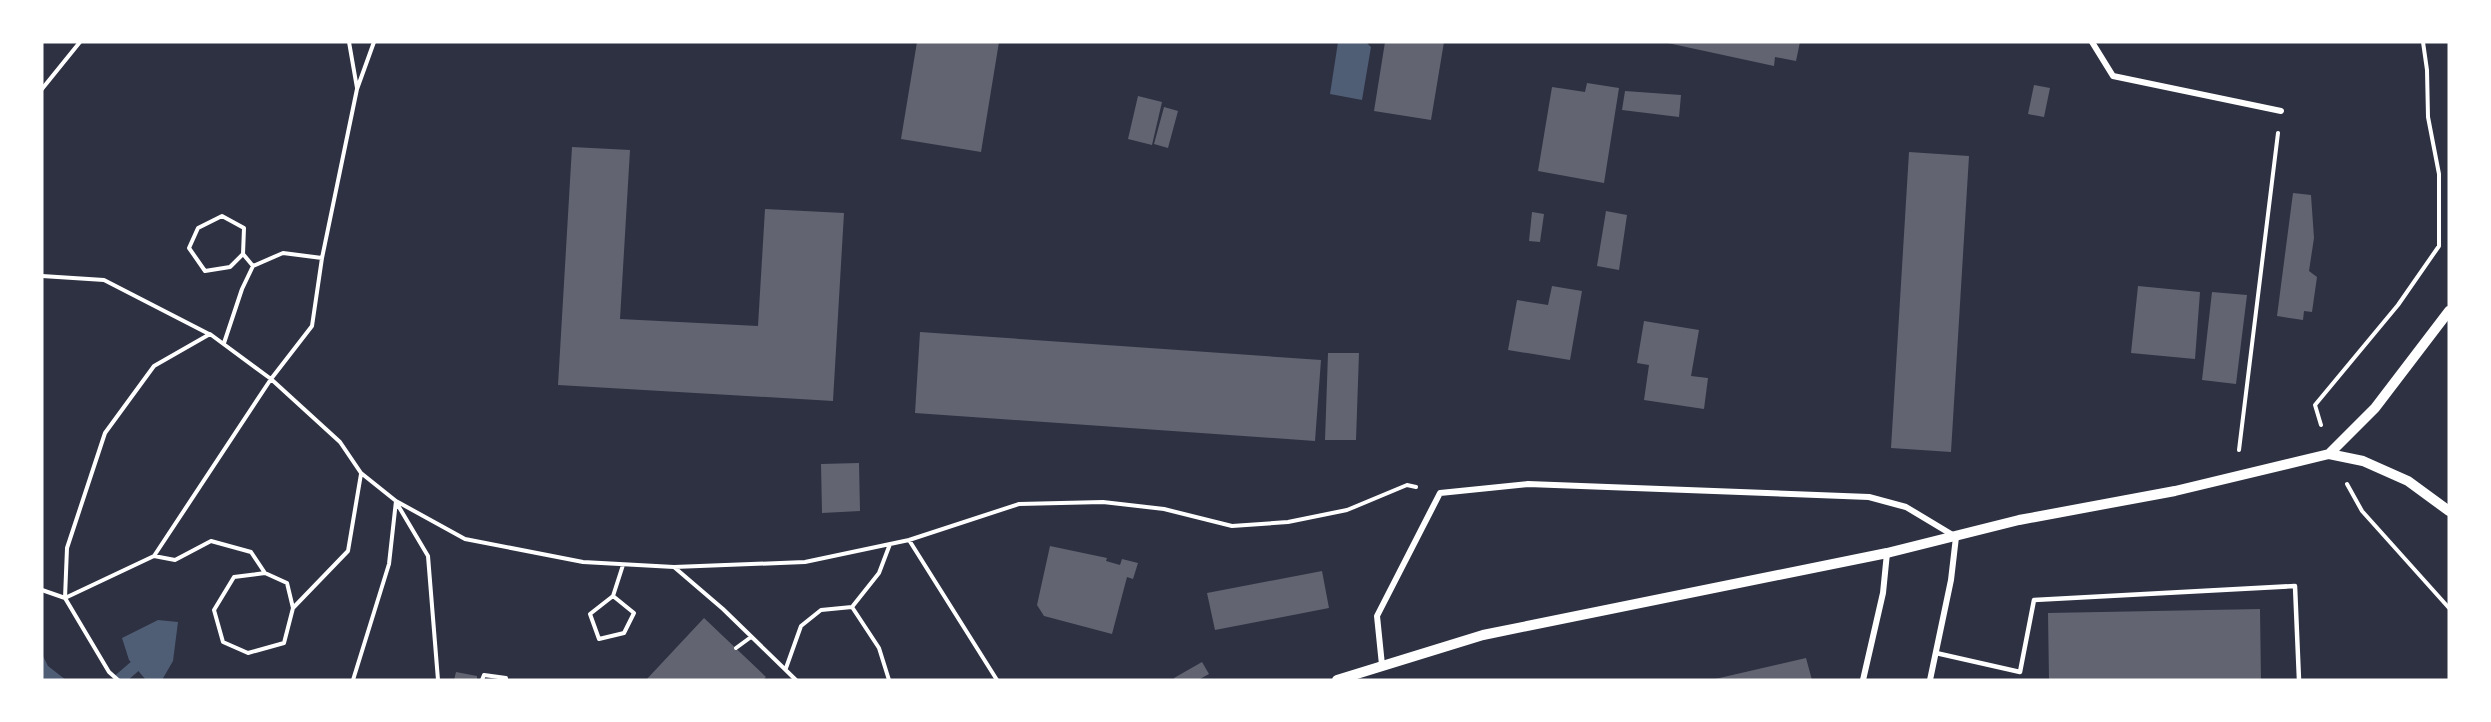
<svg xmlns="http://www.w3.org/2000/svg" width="2491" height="722" font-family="Manrope,sans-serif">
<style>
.water{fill:#4f5d75}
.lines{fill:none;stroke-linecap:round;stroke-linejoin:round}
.stream{stroke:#4f5d75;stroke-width:12}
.building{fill:#626471}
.path{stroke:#fff;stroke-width:4}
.service{stroke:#fff;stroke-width:4.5}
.minor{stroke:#fff;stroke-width:6}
.tertiary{stroke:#fff;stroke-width:10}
</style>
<rect width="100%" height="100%" fill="#2d3142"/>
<path class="water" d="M1338,42h28l5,5 -9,53 -32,-6z
M158,620l20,2 -5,39 -11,19h-16l-17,-20 -7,-22z
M42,654l6,12 18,14h-24z"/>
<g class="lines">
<path class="stream" d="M119,680l15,-13"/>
</g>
<path class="building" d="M917,42h82l-18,110 -80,-13z
M1385,42h59l-13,78 -57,-9z
M1663,42h137l-4,19 -21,-4 -1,9z
M1587,83l32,5 -15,95 -66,-12 14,-84 33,5z
M2034,85l16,3 -6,29 -16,-3z
M1625,91l56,4 -2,22 -57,-7z
M1138,96l24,6 -10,43 -24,-6z
M1164,107l14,4 -10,37 -14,-4z
M572,147l58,3 -10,169 138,7 7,-117 79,4 -11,188 -275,-16z
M1909,152l60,4 -18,296 -60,-4z
M2293,193l18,2 3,43 -5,33 8,6 -5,35 -8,-1 -1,9 -26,-4z
M1606,211l21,4 -8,55 -22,-4z
M1532,212l12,2 -4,28 -11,-1z
M1552,286l30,5 -12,69 -62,-10 9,-50 31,5z
M2138,286l62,6 -5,67 -64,-6z
M2212,292l35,3 -11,89 -34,-4z
M1644,321l55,9 -8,46 17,2 -4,31 -60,-9 5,-35 -12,-2z
M920,332l401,28 -6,81 -400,-28z
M1328,353h31l-3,87h-31z
M859,463l1,48 -38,2 -1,-49z
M1050,546l57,12 -1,3 14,4 2,-6 16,4 -5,16 -6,-2 -15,57 -68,-18 -7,-11z
M1322,571l7,37 -114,22 -8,-37z
M2260,609l1,71h-212l-1,-67z
M704,618l62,59 -3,3h-117z
M1806,658l6,22h-96l-1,-1z
M1202,662l7,12 -11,6h-23l-1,-2z
M456,672l21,4v4h-23z"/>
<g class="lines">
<path class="path" d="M349,42l8,46
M42,89l38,-47
M243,254l-13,13 -25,4 -16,-23 9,-20 24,-12 22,12 -1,26 10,12
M42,276l62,4 105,54
M224,343l18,-54 11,-23 30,-13 39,5
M2321,425l-6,-20 83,-100 41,-59v-72l-11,-57 -1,-47 -4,-28
M2239,450l39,-317
M2347,484l15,27 87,97
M396,502l32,54 10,124
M909,540l88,140
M154,556l21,4 36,-19 40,11 14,21 22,10 6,25 -9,35 -36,10 -25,-11 -9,-32 20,-33 31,-4
M674,567l49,42 73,71
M42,590l23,8 89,-42 117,-177 41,-53 10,-68 35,-169 17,-47
M613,596l-23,18 9,25 25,-6 10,-20 -21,-17 10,-31
M852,607l27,41 10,32
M293,608l55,-57 13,-77
M736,648l15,-11
M786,668l15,-42 20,-16 31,-3 27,-34 11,-29
M118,680l-9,-8 -44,-74 2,-50 38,-115 49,-67 56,-32 61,45 69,63 21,31 35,28 69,38 118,23 91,5 131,-5 104,-22 110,-36 84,-2 61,7 68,17 56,-4 59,-12 60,-25 9,2
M353,680l36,-116 7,-63
M482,680l2,-5 22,3v2"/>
<path class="service" d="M1936,653l84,19 14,-72 261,-14 4,94"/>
<path class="minor" d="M2092,42l21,34 168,35
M1382,665l-5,-49 63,-123 88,-9 341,13 37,10 50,30 -5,43 -21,100
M1863,680l20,-87 4,-40"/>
<path class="tertiary" d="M2329,454l46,-46 74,-97
M1337,680l146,-45 404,-82 132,-33 156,-29 154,-37 34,7 45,20 41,30"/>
</g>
<rect width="2491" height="722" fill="none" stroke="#ffffff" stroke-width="87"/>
</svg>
